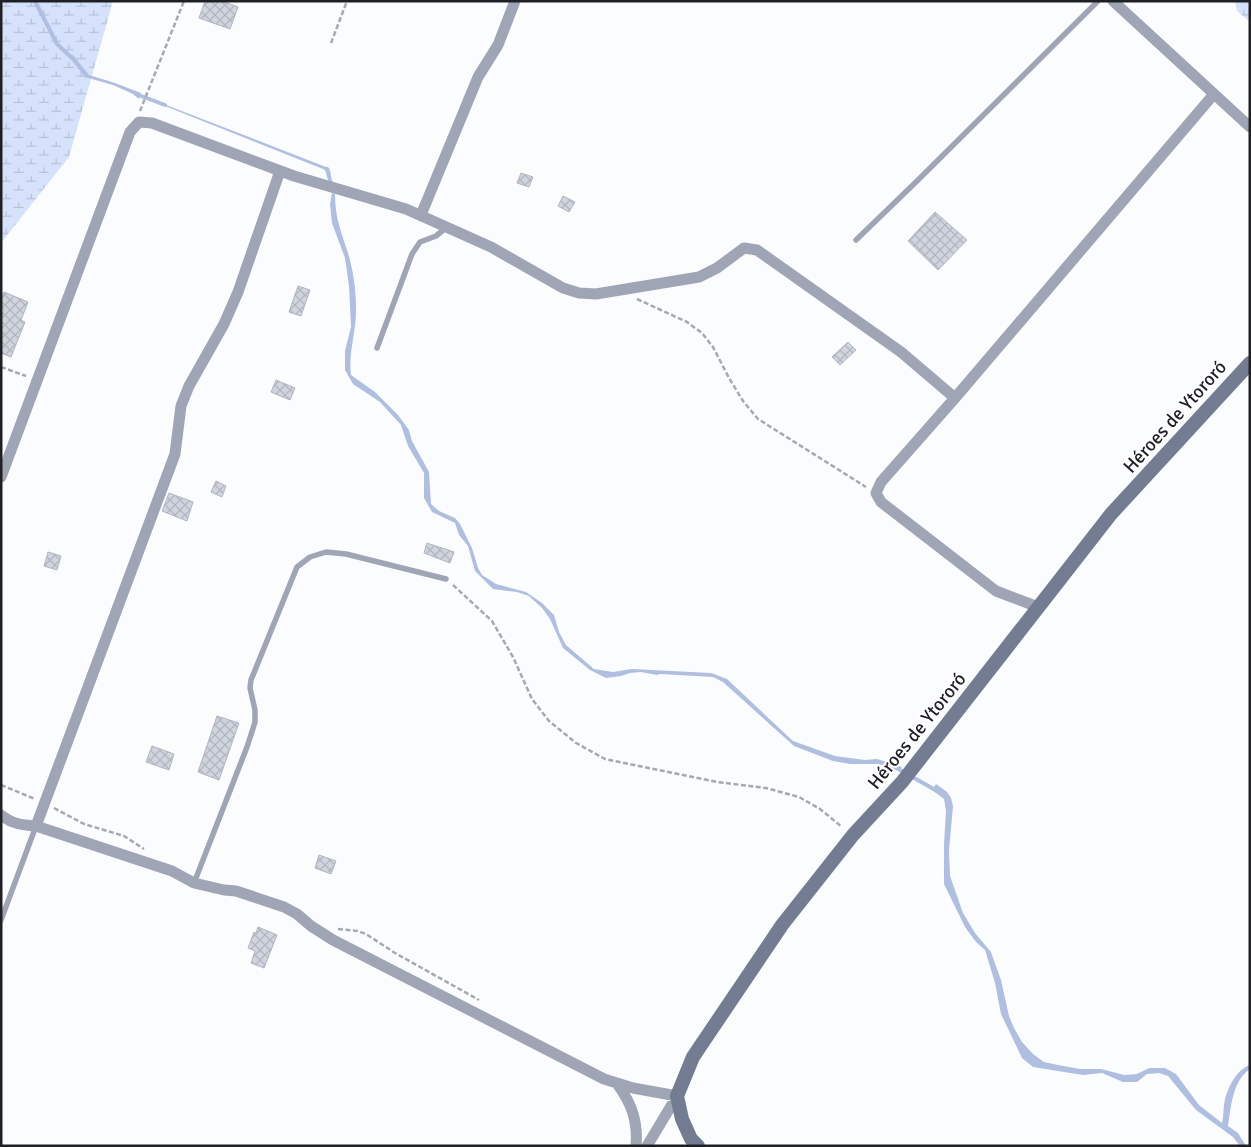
<svg xmlns="http://www.w3.org/2000/svg" width="1251" height="1147" font-family="Signika,sans-serif">
<style>
.wetland{fill:url(#wetland-marsh)}
.water{fill:#b0bedf}
.lines{fill:none;stroke-linecap:round;stroke-linejoin:round}
.stream{stroke:#b0bedf;stroke-width:4}
.building{fill:url(#building-cross-hatch);stroke:#b1b5c0}
.path{stroke:#a8a9ac;stroke-width:2.5;stroke-dasharray:5 2.5;stroke-linecap:butt}
.service{stroke:#9fa5b4;stroke-width:5.5}
.minor{stroke:#9fa5b4;stroke-width:11}
.secondary{stroke:#737c91;stroke-width:14}
.labels{text-anchor:middle;dominant-baseline:central;stroke-width:4;stroke-linejoin:round;paint-order:stroke}
.street-label{font-size:19px;fill:#1e2024;stroke:#fff}
</style>
<defs>
<pattern id="wetland-marsh" width="20" height="14" patternUnits="userSpaceOnUse" patternTransform="scale(1.25)"><rect width="20" height="14" fill="#d6e1fb"/><path d="M1 5h8M5 5V1M11 12h8M15 12V8" fill="none" stroke="#b7c1d7"/></pattern>
<pattern id="building-cross-hatch" width="8" height="8" patternUnits="userSpaceOnUse" patternTransform="scale(1.25)"><rect width="8" height="8" fill="#cfd4df"/><path d="M0 0l8 8M0 8l8-8" fill="none" stroke="#b1b6bf"/></pattern>
</defs>
<rect width="100%" height="100%" fill="#fbfcfe"/>
<path class="wetland" d="M1,1h112l-44,156 -68,86z
M1235,1h15v21l-13,-11z"/>
<path class="water" d="M73,55l16,20 23,7 29,11 -2,6 -6,-5 -20,-9 -28,-8 -15,-19z
M161,103l165,64 3,1 2,6 -8,-5 -163,-65z
M332,193l3,1c0,24 6,37 13,59 5,16 8,37 8,54 1,23 -8,45 -5,68l24,17 23,23 11,15 3,11 17,31 2,32 8,7 16,7 5,6 12,24 6,20 4,7 14,9 30,8 16,11 12,12 5,17 7,13 28,24 19,3 19,-3 79,4 16,6 66,62 42,15 30,4 12,-1 25,8 -4,3 -20,-6h-28l-17,-3 -39,-15 -71,-64 -10,-5 -53,-3 -3,1 -16,-3 -11,1 -9,3 -15,2 -16,-8 -27,-22 -13,-29 -8,-11 -13,-12 -12,-4 -24,-3 -18,-18 -7,-25 -9,-11 -4,-12 -23,-11 -8,-14v-25l-16,-27 -7,-21 -21,-23 -27,-18 -8,-14v-19l6,-24 -2,-41 -4,-28 -13,-35 -2,-19z
M936,784l11,8 4,6 2,8 -4,44 1,26 13,37 12,20 16,19 10,28 8,36 5,12 8,14 11,12 11,8 14,3 22,4h21l23,6 13,-1 12,-6h16l11,6 23,31 23,18c2,-8 1,-16 3,-24 4,-13 11,-29 25,-34v4c-18,12 -19,39 -22,57l10,7 8,13h-6l-7,-9 -37,-27 -28,-34 -9,-3 -12,1 -10,8h-14l-21,-9 -19,2 -50,-8 -11,-9 -21,-44 -6,-31 -10,-33 -9,-8 -11,-15 -21,-43v-40l2,-33 -2,-12 -12,-9z"/>
<g class="lines">
<path class="stream" d="M35,1l22,43 16,15
M136,94l29,11
M327,169l4,15
M895,767l42,24"/>
</g>
<path class="building" d="M205,1h17l16,6 -8,22 -31,-11z
M521,173l12,4 -4,10 -12,-4z
M563,196l12,6 -6,10 -11,-6z
M935,212l32,28 -29,30 -30,-29z
M298,286l12,4 -9,26 -12,-4z
M4,292l24,10 -7,18 4,2 -14,35 -10,-4v-36l3,-8 -3,-1v-8z
M848,342l8,8 -16,15 -8,-8z
M276,380l19,8 -5,12 -19,-8z
M216,481l10,5 -4,11 -11,-5z
M169,493l24,9 -6,19 -25,-10z
M427,543l27,9 -4,11 -26,-10z
M48,552l13,4 -4,14 -13,-4z
M217,716l22,7 -20,57 -21,-8z
M152,746l22,8 -5,16 -23,-8z
M319,855l17,6 -5,13 -16,-6z
M258,927l19,8 -13,33 -13,-5 4,-12 -7,-3 6,-16 2,1z"/>
<g class="lines">
<path class="path" d="M331,43l16,-42
M140,111l44,-110
M637,299l50,23 15,11 11,14 16,31 14,23 15,18 108,68
M1,367l25,9
M453,585l39,36 21,36 19,42 17,22 27,22 29,16 112,23 49,6 33,9 21,12 22,18
M1,785l34,14
M54,808l30,16 40,12 20,13
M338,929l20,2 8,3 29,19 84,47"/>
<path class="service" d="M856,240l60,-58 182,-181
M377,348l35,-94 8,-12 16,-6 11,-9
M194,883l53,-136 8,-25v-12l-5,-22 1,-8 46,-113 13,-10 16,-5 20,2 100,25
M1,920l35,-94"/>
<path class="minor" d="M1113,1l137,126
M421,215l57,-138 20,-32 17,-44
M1,477l129,-345 9,-10 13,1 142,53 112,33 85,38 72,41 16,5 17,1 103,-17 18,-9 27,-20 13,2 144,102 54,46
M1038,607l-42,-16 -115,-89 -5,-9 5,-11 74,-84 259,-304
M1,815c11,9 21,10 35,11l136,45 22,12 30,7 12,1 48,16 13,7 14,12 22,14 271,139 29,9 44,8 -30,50
M36,826l139,-372 6,-48 8,-20 35,-62 14,-32 42,-121
M618,1085c14,19 20,37 18,61"/>
<path class="secondary" d="M698,1146l-7,-7 -9,-20 -5,-23 16,-39 89,-132 71,-90 49,-53 209,-268 139,-151"/>
</g>
<g class="labels">
<g class="street-label">
<text transform="translate(1175 417) rotate(-48)">Héroes de Ytororó</text>
<text transform="translate(917 731) rotate(-51)">Héroes de Ytororó</text>
</g>
</g>
<rect width="1251" height="1147" fill="none" stroke="#1e2024" stroke-width="5"/>
</svg>
